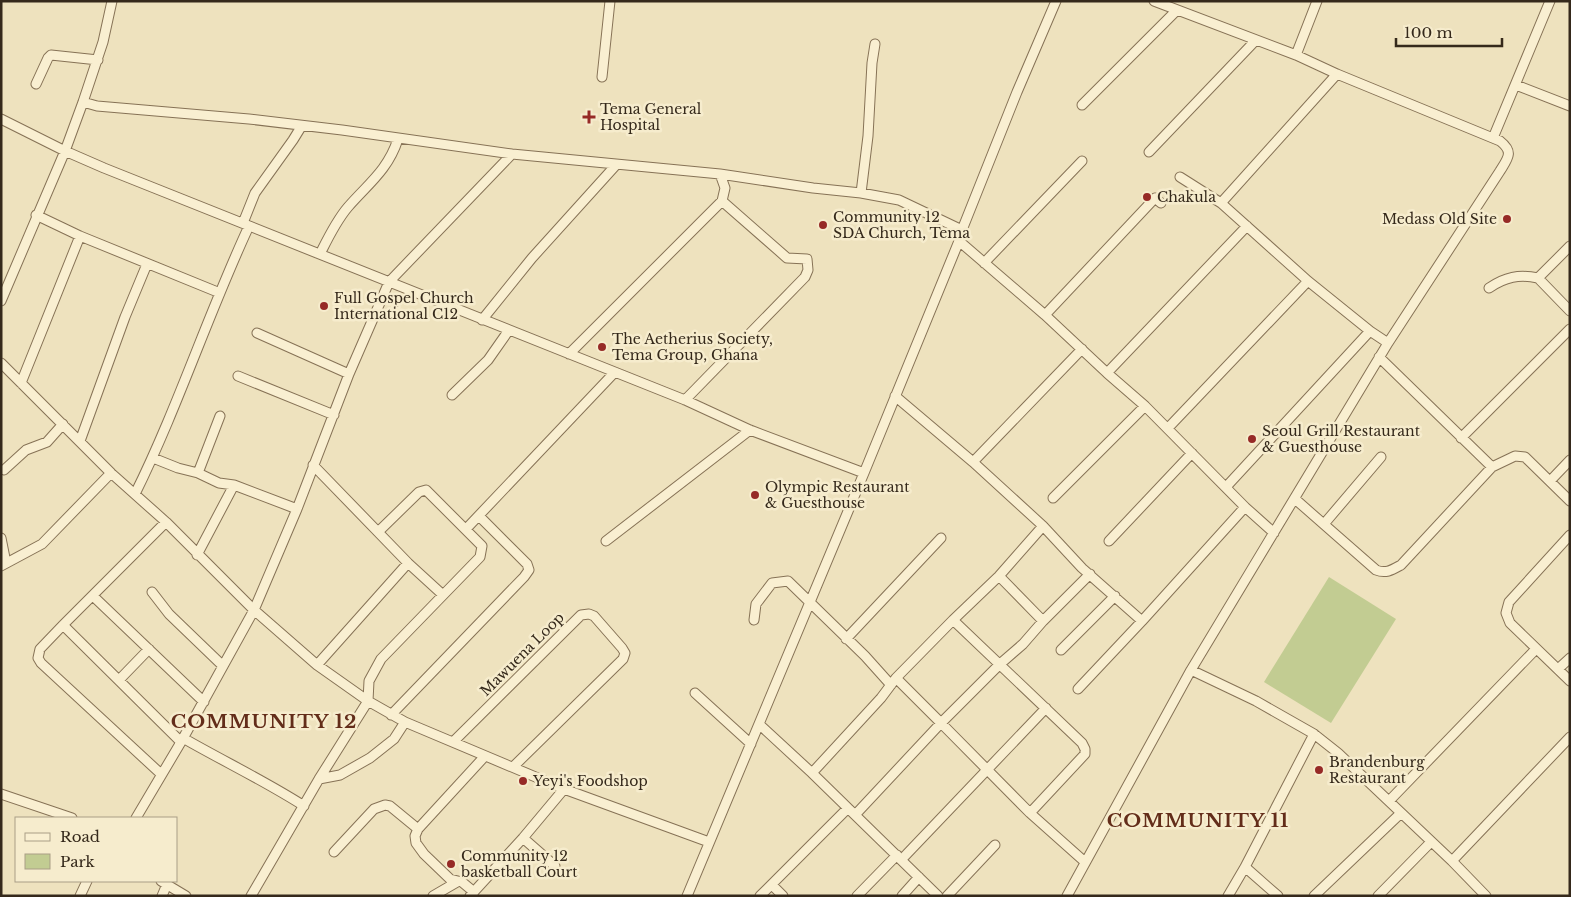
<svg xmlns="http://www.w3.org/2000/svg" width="1571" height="897" font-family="'Libre Baskerville',serif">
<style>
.green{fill:#c2cc92}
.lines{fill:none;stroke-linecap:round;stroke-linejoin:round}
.minor-casing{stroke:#867256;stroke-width:11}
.minor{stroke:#f9efd1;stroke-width:9}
.poi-dot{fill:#962a26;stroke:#f6eccd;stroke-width:2}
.labels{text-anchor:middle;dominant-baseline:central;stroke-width:5;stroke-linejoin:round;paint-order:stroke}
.poi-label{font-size:14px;fill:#35291b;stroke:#f6eccd;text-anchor:start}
.street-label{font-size:14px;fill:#35291b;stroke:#f6eccd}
.district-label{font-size:19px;font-weight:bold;letter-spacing:1px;fill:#632d1a;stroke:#f6eccd}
</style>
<rect width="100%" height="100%" fill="#eee2be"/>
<path class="green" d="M1329,577l67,42 -65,104 -67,-41z"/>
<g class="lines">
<g class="minor-casing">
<path id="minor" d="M1296,55l21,-54
M1337,74l-116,129 87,78 62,50
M602,77l8,-76
M36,84l12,-26 3,-3 47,5
M1516,85l54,21
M83,102l14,4 152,13 93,11 170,24 208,20 93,14 48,5 38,7 63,30
M1082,105l95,-95
M1,119l64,32 39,17 581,232 65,30 114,43
M1493,138l57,-137
M1149,152l107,-112
M1180,177l41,26
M861,193l7,-57 4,-73 3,-19
M36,215l44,21 140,57
M243,223l12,-30 38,-53 8,-13
M959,241l86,74 62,58 38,33 100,101 29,26
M1570,246l-32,32 32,33
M320,254c8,-16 16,-33 28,-47 20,-23 40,-37 50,-68
M984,263l98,-102
M1489,288c16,-11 30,-14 49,-10
M1,301l64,-150 18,-49 20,-60 9,-41
M1045,315l110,-117 6,5
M482,320l50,-62 84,-93
M257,333l92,41
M569,354l153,-153 3,-13 -5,-14
M1379,357l113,110
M1,363l110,110 55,49 88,88 63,55 51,36 37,21 159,67 145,53
M1107,373l140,-147
M238,376l96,39
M21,383l59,-147
M452,395l36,-35 21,-30
M895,396l78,66 109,-113
M685,400l120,-123 3,-7 -1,-11 -20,-1 -65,-57
M1168,428l140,-147
M1461,438l109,-109
M80,441l45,-124 22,-53
M153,458l25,10 20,5 21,10 15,2 63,24
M973,462l70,64 39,42 60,53 103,-114
M313,465l95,98 35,32
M4,470l22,-20 21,-8 16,-18
M198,473l22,-57
M1550,481l20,-21
M1226,487l144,-156 18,12
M135,494c43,-87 73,-180 114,-268
M1053,498l92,-92
M1295,499l81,71c10,4 16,0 25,-5l91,-98 23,-11 10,1 45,44
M1324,524l57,-67
M466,529l148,-156
M1570,535l-61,67 -3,11 4,10 60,58
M1,538l5,25
M606,541l144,-111
M1109,541l83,-88
M197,555l37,-70
M1,566l41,-22 69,-71
M999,576l44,45
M152,592l17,22 54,52
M93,596l111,106
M754,620l2,-16 16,-21 16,-2 77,75 26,29
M953,620l129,123 3,6v5l-55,59
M63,625l118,117
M846,639l95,-101
M1061,650l54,-54
M317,665l91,-102
M1558,669l12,-11
M1191,670l65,31 58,33 24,19 114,108 34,35
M896,678l45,45 59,-59 23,-20 20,-23 47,-47
M119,680l30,-31
M1078,689l64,-68
M695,693l56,51
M391,715l133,-138 5,-7 -2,-6 -48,-48
M760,725l52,48 126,123
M183,738c40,23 82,43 121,68
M453,742l128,-127 8,-1 5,2 28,32 3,5 -2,6 -110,108
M812,773l69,-75 15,-20 57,-58 46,-44 44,-50
M161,774l-120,-111 -3,-5 2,-9 23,-24 103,-103
M319,779l21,-4 30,-17 24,-19 11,-17
M1,794l71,24
M1389,801l147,-152
M855,815l86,-92 89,90 55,49
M136,818l45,-76 73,-132 43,-101 52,-135 40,-92 123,-128
M523,838l32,28
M334,852l40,-43 11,-4 5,1 28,23
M902,859l144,-151
M1452,861l118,-124
M1245,867l33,29
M161,881l25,15
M772,885l11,11
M474,892l-12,-10 -12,-3 -26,-25 -8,-11 -1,-7 3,-7 67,-73
M80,896l7,-15
M162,896l5,-12
M251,896l68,-117 49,-78 1,-20 12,-22 99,-102 2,-11 -56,-56 -7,2 -41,40
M433,896l24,-14
M470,896l53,-58 41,-49
M687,896l177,-423 95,-232 3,-11 55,-138 39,-91
M760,896l88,-88
M857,896l40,-41
M902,896l17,-19
M947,896l48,-51
M1067,896l124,-226 197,-327 112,-172c8,-13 14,-19 0,-30l-163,-67 -41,-19 -142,-54
M1228,896l17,-29 69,-133
M1314,896l87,-83
M1378,896l53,-54"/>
</g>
<use href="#minor" class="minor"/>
</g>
<g class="poi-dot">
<path d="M586.5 109.5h5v5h5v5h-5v5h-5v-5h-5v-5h5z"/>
<circle cx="1147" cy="197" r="5"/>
<circle cx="1507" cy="219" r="5"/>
<circle cx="823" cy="225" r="5"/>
<circle cx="324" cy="306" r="5"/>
<circle cx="602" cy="347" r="5"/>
<circle cx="1252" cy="439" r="5"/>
<circle cx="755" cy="495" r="5"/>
<circle cx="1319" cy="770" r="5"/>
<circle cx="523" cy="781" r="5"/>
<circle cx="451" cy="864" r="5"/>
</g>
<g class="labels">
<g class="poi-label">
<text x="600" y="109">Tema General<tspan x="600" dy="16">Hospital</tspan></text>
<text x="1157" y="197">Chakula</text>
<text x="833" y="217">Community 12<tspan x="833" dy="16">SDA Church, Tema</tspan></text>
<text x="1497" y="219" text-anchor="end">Medass Old Site</text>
<text x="334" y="298">Full Gospel Church<tspan x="334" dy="16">International C12</tspan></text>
<text x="612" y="339">The Aetherius Society,<tspan x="612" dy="16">Tema Group, Ghana</tspan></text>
<text x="1262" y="431">Seoul Grill Restaurant<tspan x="1262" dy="16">&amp; Guesthouse</tspan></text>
<text x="765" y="487">Olympic Restaurant<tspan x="765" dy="16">&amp; Guesthouse</tspan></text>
<text x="1329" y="762">Brandenburg<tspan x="1329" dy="16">Restaurant</tspan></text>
<text x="533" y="781">Yeyi's Foodshop</text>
<text x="461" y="856">Community 12<tspan x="461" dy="16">basketball Court</tspan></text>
</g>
<g class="street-label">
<text transform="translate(522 654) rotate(-45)">Mawuena Loop</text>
</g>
<g class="district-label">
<text x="264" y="721">COMMUNITY 12</text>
<text x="1198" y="820">COMMUNITY 11</text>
</g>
</g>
<rect width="1571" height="897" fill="none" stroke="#35291b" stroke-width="5"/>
<rect x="15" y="817" width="162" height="65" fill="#f6eccd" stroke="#a99e86"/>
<rect x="25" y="833" width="25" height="8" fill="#f9efd1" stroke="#a99e86"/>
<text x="60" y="842" font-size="15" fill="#35291b">Road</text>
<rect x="25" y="854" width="25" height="15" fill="#c2cc92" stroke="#a99e86"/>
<text x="60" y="867" font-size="15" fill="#35291b">Park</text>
<path d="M1396 38v8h106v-8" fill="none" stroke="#35291b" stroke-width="2.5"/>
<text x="1404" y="38" font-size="15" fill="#35291b" stroke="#f6eccd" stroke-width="4" paint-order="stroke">100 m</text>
</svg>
